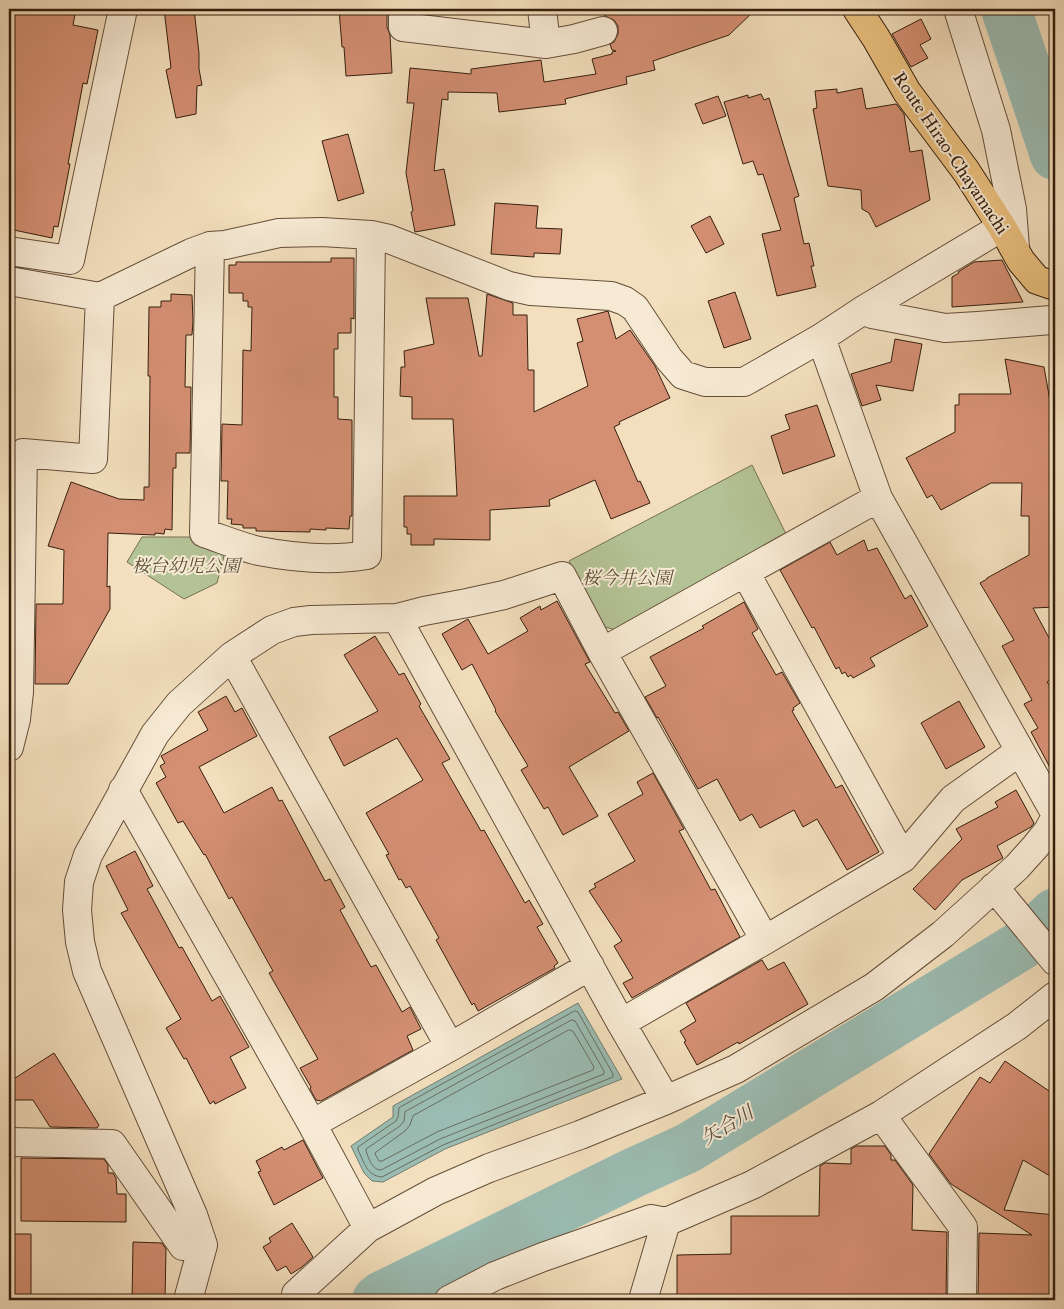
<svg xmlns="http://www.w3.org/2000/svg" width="1064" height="1309" font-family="'IM FELL Great Primer','Noto Serif JP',serif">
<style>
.green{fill:#b4c396;stroke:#747052}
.water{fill:#9bbcb2;stroke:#727d70}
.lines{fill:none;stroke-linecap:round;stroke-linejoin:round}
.shore{stroke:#686d60;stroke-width:1}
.river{stroke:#9bbcb2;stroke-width:50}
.building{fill:#d48f73;stroke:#351e0d}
.minor-casing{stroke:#644e39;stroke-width:30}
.major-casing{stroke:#351e0d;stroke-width:30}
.minor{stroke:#f7ead4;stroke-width:28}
.major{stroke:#eac07e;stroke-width:28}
.labels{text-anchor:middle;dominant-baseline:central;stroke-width:4;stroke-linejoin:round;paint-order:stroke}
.street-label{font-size:18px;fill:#351e0d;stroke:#f7ead4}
.park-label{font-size:18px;font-style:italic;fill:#5b5036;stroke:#f7ead4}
.water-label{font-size:19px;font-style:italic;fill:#544d3f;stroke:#f7ead4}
</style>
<rect width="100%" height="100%" fill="#f3dfbd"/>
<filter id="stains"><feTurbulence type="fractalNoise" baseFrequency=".004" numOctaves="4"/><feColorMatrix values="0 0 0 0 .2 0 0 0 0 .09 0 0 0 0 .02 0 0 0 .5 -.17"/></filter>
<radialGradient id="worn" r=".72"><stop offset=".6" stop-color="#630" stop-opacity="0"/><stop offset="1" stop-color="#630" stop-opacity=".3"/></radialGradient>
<path class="green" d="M752,465l34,69 -166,97 -15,-4 -36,-66z
M142,537h50l33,15 -8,31 -33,16 -57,-37z"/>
<path class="water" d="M578,1003l44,76 -177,70 -62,33 -11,-1 -8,-8 -13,-27 42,-29v-11z"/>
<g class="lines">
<path class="shore" d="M575,1011l3,1 35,62v3l-170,68 -61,32c-15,-1 -18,-15 -24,-27v-3l38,-26 2,-4 1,-9z
M572,1020l3,1 29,50v3l-164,65 -59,31c-9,0 -12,-11 -15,-19v-2l34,-23 4,-5 1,-9z
M569,1030l4,1 21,36 -1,3 -156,62 -55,29h-3l-4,-7 1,-2 29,-21 5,-6 3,-9z"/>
<path class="river" d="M1006,9l49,146
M377,1300l5,-4 251,-123 55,-25 332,-202 35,-33"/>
</g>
<path class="building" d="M9,9h67l-3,16 25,5 -11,54 -4,-1 -15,81h2l-12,63 -4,-1 -2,12 -43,-9z
M164,9h30l5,44v16l3,16 -5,1 -1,28 -20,4 -10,-48 5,-2z
M339,9h48v18l3,8 2,38 -46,3 -2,-29h-2z
M604,9h152l-27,26 -76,26 2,9 -29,7 1,7 -62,15 1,5 -67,8 -2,-19 -49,-1v8l-6,-1 -8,72 10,-2 11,56 -40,7 -4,-20 2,-1 -7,-38 8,-70h-7l3,-35 61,6v-5l70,-9 3,22 52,-8 -4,-15 20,-5v-2l4,-1 -4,-1 -2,-6 4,-2 4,-8v-8l-4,-6 -9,-4z
M921,19l10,20 -11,6 8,13 -17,9 -19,-33z
M862,88l4,21 30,-5 8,10 6,38 12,-2 8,50 -54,27 -7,-14 -7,-4 -1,-19 -33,-4 -15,-77 4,-1 -2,-17 22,-2v4z
M761,94l3,6 5,-2 30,98 -5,2 10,46 5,-1 5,23h-3l5,21 -39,9 -15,-62 19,-4 -18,-56 -5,1 -5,-14 -10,3 -19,-62 24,-7v3z
M718,96l8,20 -23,8 -8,-20z
M348,134l16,59 -26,8 -16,-60z
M495,203l43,3 -2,22 26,1 -2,25 -26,-1v4l-43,-3z
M710,216l14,28 -18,9 -15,-27z
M331,258h23v61l-3,-1v15h-13v16h-4v48h4v22l14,1v96h-2l-1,13 -23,-1v2l-16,-1v3l-54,-1v-3h-13v-3l-12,-1 1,-5h-5l1,-38h-7l1,-57 20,1 1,-75 8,1 1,-44h-4v-6h-5v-8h-14v-28h7v-3h95z
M1002,260l21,42 -71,5v-30l7,-4 -1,-1 16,-10z
M735,292l16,47 -27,9 -16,-47z
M171,294l21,1 1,26 -1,14h-6l-1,52h6l-1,66h-14v15h-3l-1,62 -7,-1 -1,5 -9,-1v2l-47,-2 -1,54 3,-1v23l-42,75h-33l1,-80h27l1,-54 -16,-4 23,-64 48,17 25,1v-13h5l1,-111h-2l1,-69h12v-6h10z
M487,294l26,9v12h14l1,55h6v42l54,-26 -11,-43 6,-2 -6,-22 31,-8 8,28 14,-9 25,36 15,32 -51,24 1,2 -6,3 24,55 2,-1 10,22 -39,16 -16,-39 -46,20 1,6 -60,4v30l-56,-1v6h-23v-11h-4v-7h-3v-31h53l-4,-77h-41v-22l-12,-1 1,-29h4l-1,-16 30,-7 -8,-46h42l11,58h3z
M895,339l27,5 -9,47 -37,-6 5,15 -19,6 -11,-32 40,-12z
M1005,359l39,8 11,62v178l-22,1 22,41v28l-8,5 5,7 3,-3v91l-24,-45 7,-4 -14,-24 8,-4 -30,-54 12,-6 -34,-57 7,-4v-1l42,-23v-39h-8l1,-33h-31l-50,27 -9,-15 -5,3 -21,-40 49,-26v-27h4v-11h52z
M817,405l18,51 -52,18 -12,-38 19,-7 -5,-14z
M864,540l4,11 9,-3 28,51 6,-4 17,31 -58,32 5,8 -22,12 -2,-3 -3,2 -3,-5 -3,2 -3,-7 -3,2 -22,-42 -2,1 -32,-58 50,-28 7,13z
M557,601l33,61 -5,2 30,49 3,-1 11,19 -60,36 29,49 -35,19 -15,-28 -4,2 -23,-39 7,-4 -33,-55 1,-1 -24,-46 -10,6 -20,-36 26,-15 20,35 40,-23 -8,-13 20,-12 1,4z
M744,602l14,27 -6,4 24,42 6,-3 18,31 -7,5 1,2 -2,1 44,77 6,-3 37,67 -32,18 -30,-51 -14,8 -9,-17 -34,18 -8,-14 -12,7 -23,-42 -19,10 -40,-72 -1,1 -12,-21 21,-11 -16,-29 54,-29 -2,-2z
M375,636l24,39 5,-2 17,31 -2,2 31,53 -8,4 39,68 3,-1 41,73 4,-3 14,24 -6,3 21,36 -4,3 1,2 -77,43 -4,-8 -2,2 -36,-65 3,-2 -29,-52 -4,2 -5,-9 -2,1 -13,-25 3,-1 -23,-41 57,-33 -26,-42 -53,28 -15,-29 49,-26 -34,-56z
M226,696l9,16 7,-4 15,28 -58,31 25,46 48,-26 7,14 3,-1 43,81 5,-2 15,28 -5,3 31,57 5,-2 26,47 8,-5 11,22 -14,7 6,14 -92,51 -5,-1 -6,-11 1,-2 -11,-19 18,-9 -49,-86 4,-2 -4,-7 -37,-67 -3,2 -24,-45 -1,1 -21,-34 -5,2 -22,-40 10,-6 -6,-11 5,-3 -4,-7 47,-26 -10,-18z
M959,701l26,46 -39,22 -25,-46z
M653,773l31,56 -5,2 32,59 4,-1 25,48 -108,61 -9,-15 10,-5 -19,-32 8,-5 -33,-50 7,-4 -2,-3 41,-23 -27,-47 35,-20 -6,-12z
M1016,790l18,33 -3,4 -34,19 6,12 -41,22 -27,30 -22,-21 49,-50 -6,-10 42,-22 -3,-5z
M135,851l18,35 -6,3 32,59 3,-1 30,54 8,-5 29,51 -19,10 16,31 -31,16 -1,-3 -4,3 -24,-46 -2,1 -18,-31 15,-9 -60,-106 7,-3 -22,-44z
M762,960l6,10 16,-8 24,42 -69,40 -1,-2 -41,23 -13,-23 2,-1 -6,-10 16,-10 -10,-18z
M54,1053l45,72 -2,3 -47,-1 -17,-27h-24v-18z
M1005,1061l50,34v84l-32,-19 -19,50 51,5v85h-77l1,-67 53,2 -81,-51 -22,-30 51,-77 10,6z
M303,1140l20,38 -49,27 -16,-33 3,-1 -5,-10 26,-14 2,3z
M856,1146h29l6,9v5h4l18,25 -1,45 35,2 -1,68 -34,-1v1h-95l-140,-2v-43l54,-1v-38h88l1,-50 5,-3 26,1v-15z
M21,1158l83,1 4,6v8h5l3,5 1,16h9v28l-105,-1z
M292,1223l21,34 -11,10 -11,7 -5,-8 -9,5 -14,-24 8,-5 -2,-4z
M9,1234h22v61h-22z
M133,1242l29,1 4,6 -1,51h-33z"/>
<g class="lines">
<g class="minor-casing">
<path id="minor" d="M403,9v18l143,17 28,-5 29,-8
M542,9l4,35
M958,9l38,121 16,79 3,39
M210,246l-6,287c18,6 37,14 55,18 36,7 73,10 108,4l4,-320
M9,251l61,9 53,-251
M9,281l91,16 91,-44 19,-7 15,-1 54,-12 43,-1 49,3 18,4 120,47 22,5 80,5 14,5 10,7 34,51 14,16 22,7h39l23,-13 54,-31 44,-29 137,-82
M865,309l7,5 73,14 33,-2 73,-6
M821,338l57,160 177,315
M397,618l224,405 45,77
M602,652l276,-154
M232,656l218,391
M9,747l7,-28 3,-27 4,-239 70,6 7,-162
M123,790l189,334 56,104
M903,858l50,-59 67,-48
M994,887l61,74
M621,1023l144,-83 138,-82 -158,-286
M881,1115l82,112 -1,73
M312,1124l138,-77 140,-81
M9,1142l103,2 71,102 20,-1
M296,1294l72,-66 68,-37 53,-23 91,-33 86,-35 70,-31 138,-82 69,-53 74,-67 18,-20 13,-16 7,-13
M188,1300l15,-55 -10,-30 -106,-244 -7,-29 -3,-32 2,-28 9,-27 67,-121 24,-30 53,-48 40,-26 22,-8 17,-2 86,-2 27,-7 43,-8 37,-8 58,-19 40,76 163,288
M449,1300l46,-24 48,-19 108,-38 15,3 86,-37 129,-70 136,-89 38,-30
M643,1300l23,-78"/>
</g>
<g class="major-casing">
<path id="major" d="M857,9l19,29 31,54 59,79 36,56 19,34 16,19 18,6"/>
</g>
<use href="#minor" class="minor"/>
<use href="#major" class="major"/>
</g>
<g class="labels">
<g class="street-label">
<text transform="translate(951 153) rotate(56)">Route Hirao-Chayamachi</text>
</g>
<g class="park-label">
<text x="186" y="566">桜台幼児公園</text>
<text x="627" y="578">桜今井公園</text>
</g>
<g class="water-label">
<text transform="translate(727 1125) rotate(-31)">矢合川</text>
</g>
</g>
<rect width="1064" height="1309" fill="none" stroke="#f3dfbd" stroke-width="30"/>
<rect x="10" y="10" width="1044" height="1289" fill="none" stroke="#351e0d" stroke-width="2.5"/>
<rect x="15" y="15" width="1034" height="1279" fill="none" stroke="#351e0d"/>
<rect width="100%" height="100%" filter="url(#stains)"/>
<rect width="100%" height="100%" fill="url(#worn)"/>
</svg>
